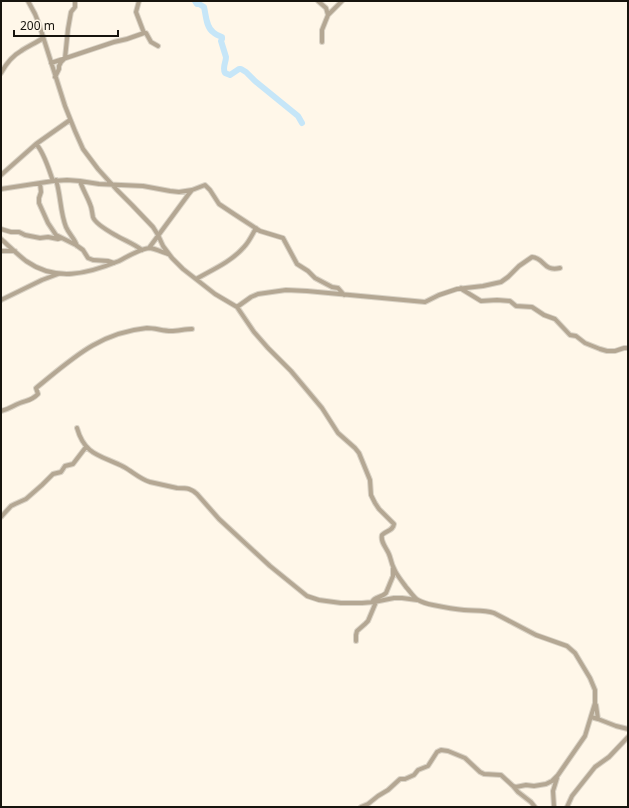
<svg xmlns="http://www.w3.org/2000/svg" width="629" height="808" font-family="'Noto Sans',sans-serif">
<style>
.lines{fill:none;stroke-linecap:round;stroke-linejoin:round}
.river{stroke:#c6e6f8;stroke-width:6}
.minor-casing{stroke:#dad3c6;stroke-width:6}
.minor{stroke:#b4a793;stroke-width:4}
</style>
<rect width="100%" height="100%" fill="#fff7e9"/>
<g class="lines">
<path class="river" d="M195,1l2,3h2l5,3c2,8 2,20 9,25 3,3 6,4 9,5v2l-1,2c1,3 4,13 5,16 0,6 -4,10 -1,16l5,2 9,-6h2l5,3 9,9 43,35 4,7"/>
<g class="minor-casing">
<path id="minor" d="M28,1l7,13 4,10 26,82 10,25 8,18 15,20 19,21 15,15 21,22 5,8 5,11 9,12 11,11 32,25 22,13 17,25 14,16 23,23 31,37 16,25 17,15 4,5 11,27 1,15 4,8 4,6 15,15c-1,7 -7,6 -12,11 -2,8 6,14 8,22 3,13 8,19 16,30 4,4 7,10 12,13 5,3 10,4 15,5 10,2 21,4 31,5 10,1 20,0 30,3l42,22 31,11 8,7 15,25 5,12v13l-10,33 -27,39 -6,6 -6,3 -12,2 -8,-1 -10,2 -3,-1 -12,-11 -17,-1 -4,-2 -15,-14 -17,-7 -7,-1 -4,2 -9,14 -10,4 -4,5 -9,4h-5l-12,11 -10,6 -10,8 -7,3
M139,1l-3,11 8,21
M318,1l8,7 2,7 -6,15v12
M328,15l14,-14
M51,63l63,-21 13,-3 17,-6h2l5,9 7,4
M1,73c5,-9 11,-17 20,-22 7,-5 15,-8 22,-13
M55,77l4,-8v-3l2,-4 4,-4 3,-29 3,-17 4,-5v-6
M36,144c8,8 13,26 17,37
M1,175l35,-31 34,-24
M56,180c5,16 4,32 10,47 3,7 9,12 11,19
M80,181c3,9 7,15 10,23 2,4 2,9 3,13 2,7 17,15 24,19 9,5 17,8 25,14
M40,183l1,9 -2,6v5l9,20 8,12 20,10 7,5 5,8 5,2 15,1 6,2
M1,189l52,-8 14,-1 13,1 19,3 44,2 27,5 9,1 13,-2
M1,229l10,3h8l6,3 15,3 8,-1 10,2 3,-1
M1,239c8,7 16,15 25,22 30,21 61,13 93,0 8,-4 22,-13 31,-13 6,1 12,4 18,6
M149,248l39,-53 4,-5 13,-5 5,5 9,14 15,10 26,17 23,7 14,26 11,7 7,7 17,9 6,1 6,7
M1,251h14
M196,279c16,-9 35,-17 48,-32 5,-5 8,-12 12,-19
M461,288l2,2 18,11 16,-1 13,1 6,5 16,1 12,8 11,4 15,16 6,1 9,7 15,6 7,2h8l9,-3h4
M1,300l41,-20 16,-6
M237,307l14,-10 7,-3 28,-4 21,1 118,11 14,-7 18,-6 26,-3 18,-4 7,-5 11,-11 13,-9c13,1 11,15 28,11
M1,411c9,-2 11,-5 19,-8 8,-3 11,-2 18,-9l-2,-6c36,-29 62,-55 111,-60 8,0 16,3 24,3 7,0 14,-2 21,-2
M77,428c8,28 24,27 47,39 9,5 16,12 26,15 9,2 18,4 27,6 4,0 9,0 12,1 3,1 6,3 8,5l22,25 51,47 37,30 12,4 22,3h21l12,-1 20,-4h8l15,2
M1,517l10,-11 4,-2 11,-5 16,-14 11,-11 8,-2 4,-6 8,-2 13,-17
M372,602c3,-6 9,-4 14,-9l7,-17v-8
M356,641v-6l1,-4 8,-7 3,-3 8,-19
M596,705l2,14
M591,717l7,2 18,7 12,3
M513,786l5,6 13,10 4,5
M554,807l-1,-16 4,-13
M567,807l5,-11 23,-29 14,-10 19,-20"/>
</g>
<use href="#minor" class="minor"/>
</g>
<rect width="629" height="808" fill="none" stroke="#17140d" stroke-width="4"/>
<path d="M14 30v6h104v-6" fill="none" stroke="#17140d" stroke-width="2"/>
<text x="20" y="30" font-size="12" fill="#17140d" stroke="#fff7e9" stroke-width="3" paint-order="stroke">200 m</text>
</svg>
